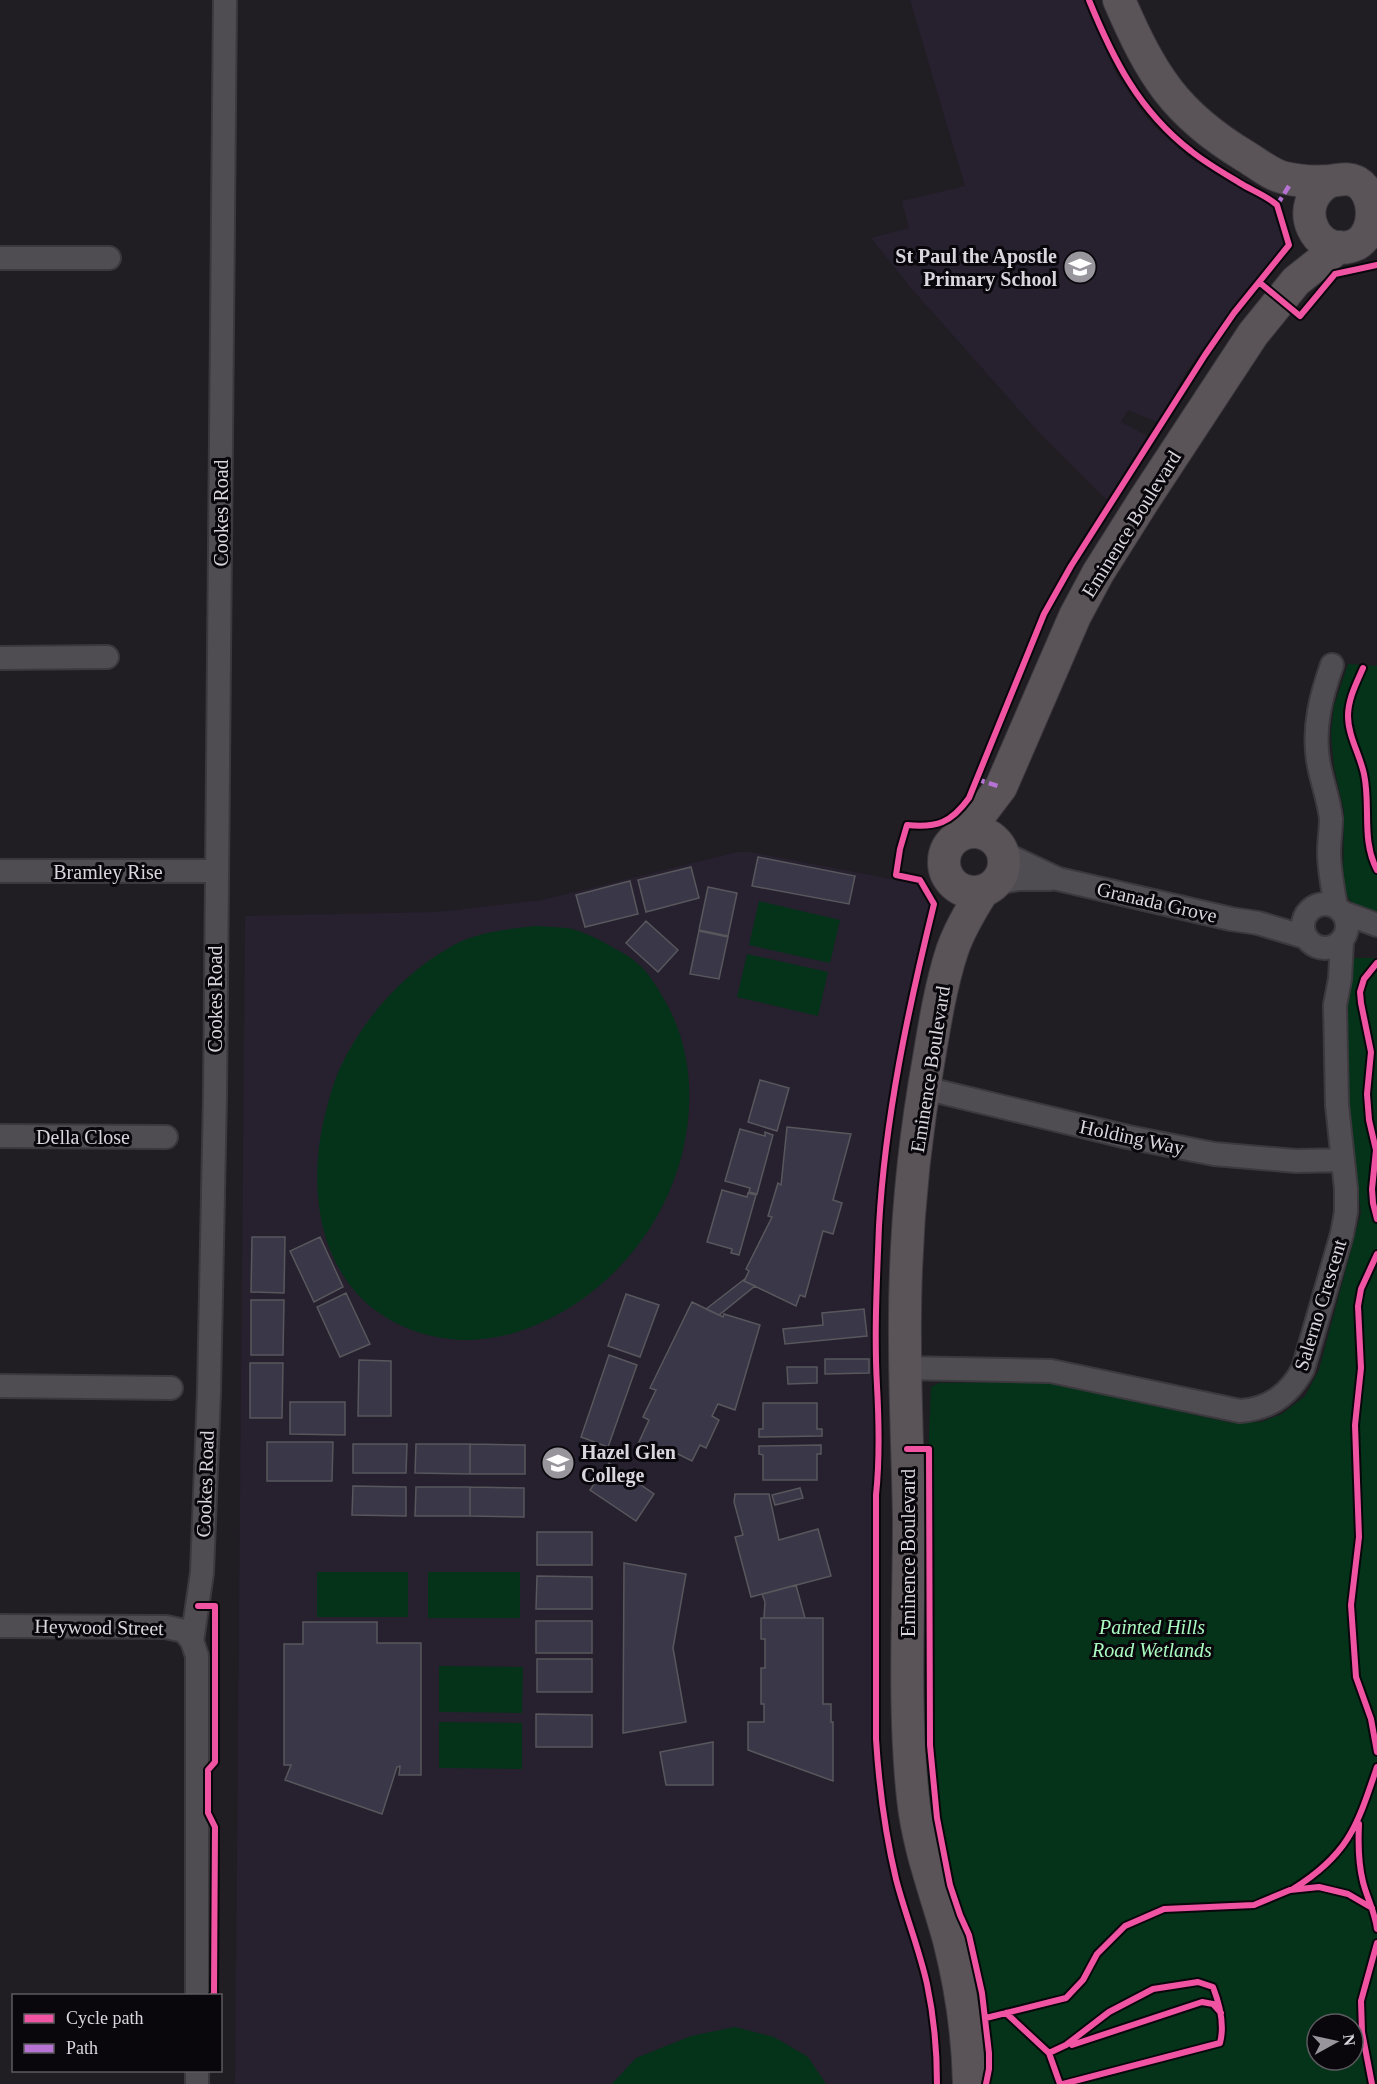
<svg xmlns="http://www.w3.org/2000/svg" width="1377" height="2084" font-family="'Times New Roman',serif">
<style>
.education{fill:#27202f}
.green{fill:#043319;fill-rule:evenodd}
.building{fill:#3a3848;stroke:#58575c;stroke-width:1.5}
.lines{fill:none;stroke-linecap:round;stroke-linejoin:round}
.street-casing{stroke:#3c393e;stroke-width:26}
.secondary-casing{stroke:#3c393e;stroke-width:34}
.street{stroke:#504d52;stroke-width:22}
.secondary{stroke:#5a5459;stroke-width:32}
.quiet{stroke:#b673d3;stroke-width:4.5;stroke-dasharray:9 4.5;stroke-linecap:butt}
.cycleway-casing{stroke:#09070b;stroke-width:10}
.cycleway{stroke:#f153a3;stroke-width:6}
.labels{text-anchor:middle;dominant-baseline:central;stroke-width:6;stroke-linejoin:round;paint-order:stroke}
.poi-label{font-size:20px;font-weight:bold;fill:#dad6dd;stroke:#09070b;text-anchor:end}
.street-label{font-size:20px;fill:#dad6dd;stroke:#09070b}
.park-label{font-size:20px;font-style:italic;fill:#aafbc0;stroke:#09070b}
</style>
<rect width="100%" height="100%" fill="#201d23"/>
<path class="education" d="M910,0h175l31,74 27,39 12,14 33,30 85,50 12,39 -38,42 -60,83 -30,51 -29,-12 -7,12 26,14 -40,64 -71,-71 -125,-141 -40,-50 38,-10 -7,-27 63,-15z
M737,852h13l168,32 12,20 -24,104 -13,63 -15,126 -5,141 3,116 -3,37v226l4,84 8,46 38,141 7,39 3,57h-698l10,-1168 193,-4 104,-12z"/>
<path class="green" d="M1348,664l29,2v247c-16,-4 -27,-8 -34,-24l1,-78 -10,-44 -3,-34 3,-27z
M759,901l81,19 -10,43 -81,-18z
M536,926c10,1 21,1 31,2 16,3 31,11 45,19 9,5 19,10 26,17 11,9 19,23 26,35 37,63 31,144 -2,208 -29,56 -77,100 -136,122 -43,16 -90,15 -132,-7 -75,-39 -88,-131 -69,-207 4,-15 8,-32 15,-47 23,-49 63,-95 112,-122 25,-14 55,-17 84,-20z
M747,954l81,18 -10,44 -81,-19z
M1351,958h26v1126h-390l-9,-85 -10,-48 -19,-55 -14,-58 -9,-60 1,-297 4,-94 8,-4 109,-1 183,41 30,-1 21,-8 23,-18 14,-26 42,-157 -12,-93 -3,-106zM1317,2024h36v36h-36z
M317,1572h91v45h-91z
M428,1572h92v46h-92z
M439,1666l84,1 -1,46 -83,-1z
M439,1722l83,1v46l-83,-1z
M735,2027l39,10 34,20 18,27h-214l24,-26 55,-22z"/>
<path class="building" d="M758,857l97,19 -6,28 -97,-18z
M691,867l8,31 -53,14 -8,-32z
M630,881l8,33 -53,13 -9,-32z
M708,887l29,6 -9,43 -29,-6z
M646,921l32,29 -20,22 -32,-29z
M699,931l29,6 -9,42 -29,-5z
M760,1080l29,8 -12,43 -29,-9z
M787,1127l64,7 -18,66 9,3 -9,31 -10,-3 -18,66 -5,-2 -4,11 -52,-25 5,-10 -3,-2 26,-52 -4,-1 10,-33 3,2z
M740,1129l25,7v-4l8,3 -16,59 -8,-2 1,-4 -25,-7z
M722,1190l25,7 1,-4 8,2 -17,60 -8,-2 1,-4 -25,-7z
M252,1237h33l-1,56 -33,-1z
M320,1237l23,50 -29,15 -24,-51z
M746,1278l-2,3 11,5 -36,29 -13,-6z
M346,1293l24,51 -30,13 -23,-50z
M626,1294l33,11 -19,52 -32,-11z
M251,1300h33l-1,55h-32z
M692,1302l31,15 1,-3 36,11 -25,85 -17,-6 -6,12 7,4 -13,28 -6,-3 -8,16 -18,-9 -3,6 -32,-16 10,-22 -6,-3 13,-27 -6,-2z
M864,1309l3,27 -82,8 -2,-15 40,-4 -1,-12z
M609,1355l28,10 -29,82 -27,-10z
M825,1359h44v14l-44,1z
M359,1360l32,1v55h-33z
M250,1363h33l-1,55h-32z
M787,1367h30v16l-29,1z
M290,1402h55v33l-55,-1z
M763,1403h54v26h5v7l-63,1v-8h4z
M267,1442h66l-1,39h-65z
M353,1444h54l-1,29h-53z
M416,1444h54v30l-55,-1z
M470,1444l55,1v29h-55z
M821,1445v9h-4v26h-54v-25l-4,-1v-8z
M609,1463l45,31 -18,27 -46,-31z
M353,1486l53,1v29l-54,-1z
M416,1487h54v29h-55z
M470,1487l54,1v29l-54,-1z
M800,1488l3,10 -28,7 -3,-10z
M735,1494h34l10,46 39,-11 13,47 -80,21 -16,-60 8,-2 -9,-33z
M537,1532h55v33h-55z
M624,1563l62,11 -13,74 13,74 -63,11z
M537,1576l55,1v32h-56z
M796,1585l9,33h-41l1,-16 -3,-8z
M761,1618h62v86h8v18h2v59l-85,-31v-28h16v-18h-3v-36h4v-29h-4z
M536,1621h56v32h-56z
M303,1622h74v21h44v132h-22l1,-9 -3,1 -15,47 -97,-34 6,-15h-7v-121h19z
M537,1659h55v33h-55z
M536,1714l56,1v32h-56z
M713,1742v43h-47l-6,-33z"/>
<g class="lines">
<g class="street-casing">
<path id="street" d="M0,258h109
M0,658l107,-1
M1332,665c-11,31 -19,62 -14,95 3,20 11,39 13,59 0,11 -2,22 -2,33 0,18 4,37 7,55
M1003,853l55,26 173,40 27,4 47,14
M0,871h216
M996,883l23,-4h31
M1303 926a22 22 0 1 1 44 0a22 22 0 1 1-44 0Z
M1344,913l33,12
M924,1088l204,49 86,17 82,7 47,-1
M0,1136l166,1
M905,1368l146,3 189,40c29,-2 49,-16 63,-42l39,-135 4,-22v-23l-9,-84 -2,-100 5,-26 2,-38
M0,1386l171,2
M0,1626l166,1 18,4 8,10
M197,1996v-340l-5,-15 10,-68 7,-182 6,-296 10,-1095
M197,2070v14"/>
</g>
<g class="secondary-casing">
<path id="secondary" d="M1119,0c32,74 55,113 126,156 12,7 26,19 40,22 13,3 31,4 45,3 10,-1 17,-4 27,1 20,12 20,50 0,62 -40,19 -69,-40 -27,-63
M944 862a30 30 0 1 1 60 0a30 30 0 1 1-60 0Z
M966,833l35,-46 74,-171 23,-43 46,-73 109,-166 43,-53 43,-34
M969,2084c-1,-49 -8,-97 -20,-144 -13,-47 -31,-93 -36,-142 -10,-92 -4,-187 -4,-279 -1,-59 -4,-118 -4,-177 -1,-95 7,-190 24,-284 6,-36 12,-73 23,-107 7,-21 19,-41 31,-60"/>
</g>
<use href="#street" class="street"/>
<use href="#secondary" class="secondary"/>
<path class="quiet" d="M1277,205l12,-19
M976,779l25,8"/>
<g class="cycleway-casing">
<path id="cycleway" d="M1259,282l41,34 35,-42 42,-9
M1363,668c-7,16 -15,31 -15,48 0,20 12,39 16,58 7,32 -3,66 13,96
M1377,963l-13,16 -4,13 1,11 10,49 -4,42 2,26 7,30 -4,39 1,14 4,16
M1377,1254l-16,35 -3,17 3,62 -6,57 4,112 -8,68 5,72 15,42 6,33
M907,1449h22l1,296 7,73 13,67 10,30 9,20 13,58 7,60v16l-3,15
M198,1606h17v156l-7,8v43l7,14 -1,167 -2,2
M1359,1824c-1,20 -1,38 4,58 4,16 12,30 14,47
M1293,1889c56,-35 64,-63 84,-122
M1006,2013l43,40 11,31
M986,2018l80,-20 17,-18 14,-26 28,-28 39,-17 90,-4 36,-15 29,-3 29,7 24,14
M1072,2045l130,-43 11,2 8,9
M1049,2053l17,-8 43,-33 44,-23 45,-7 15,5c7,18 12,37 7,56l-157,41
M937,2084c0,-34 -3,-67 -10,-100 -8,-36 -22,-70 -31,-105 -11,-46 -17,-93 -20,-140v-244c4,-37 3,-72 1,-109 -3,-53 0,-107 2,-160 6,-109 29,-216 55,-322l-14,-24 -24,-5 4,-26 7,-24c30,3 44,-2 62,-27l75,-184 27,-48 134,-211 29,-42 55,-68 -12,-40c-9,-8 -21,-13 -32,-19 -18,-11 -38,-22 -54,-35 -52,-40 -78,-92 -102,-151
M1372,2084l-10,-52 -1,-31 16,-58"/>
</g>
<use href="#cycleway" class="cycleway"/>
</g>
<defs>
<g id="school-disc" transform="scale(1.725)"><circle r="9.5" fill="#99959c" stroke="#09070b"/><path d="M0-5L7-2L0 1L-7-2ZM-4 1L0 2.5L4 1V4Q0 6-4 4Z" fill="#fff"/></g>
</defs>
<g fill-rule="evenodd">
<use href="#school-disc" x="1080" y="267"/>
<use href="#school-disc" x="558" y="1463"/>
</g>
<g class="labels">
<g class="poi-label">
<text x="1057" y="256">St Paul the Apostle<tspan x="1057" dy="23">Primary School</tspan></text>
<text x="581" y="1452" text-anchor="start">Hazel Glen<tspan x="581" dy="23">College</tspan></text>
</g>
<g class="street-label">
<text transform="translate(221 513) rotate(-90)">Cookes Road</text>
<text transform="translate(1131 524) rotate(-58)">Eminence Boulevard</text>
<text x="108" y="872">Bramley Rise</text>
<text transform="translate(1157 902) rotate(13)">Granada Grove</text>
<text transform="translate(215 999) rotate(-90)">Cookes Road</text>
<text transform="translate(930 1069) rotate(-81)">Eminence Boulevard</text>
<text x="83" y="1137">Della Close</text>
<text transform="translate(1132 1137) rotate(12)">Holding Way</text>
<text transform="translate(1320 1305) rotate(-73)">Salerno Crescent</text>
<text transform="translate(205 1484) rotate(-88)">Cookes Road</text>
<text transform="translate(908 1553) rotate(-90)">Eminence Boulevard</text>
<text transform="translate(99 1627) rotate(1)">Heywood Street</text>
</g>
<g class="park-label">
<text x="1152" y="1627">Painted Hills<tspan x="1152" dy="23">Road Wetlands</tspan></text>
</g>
</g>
<rect x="12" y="1994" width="210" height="78" fill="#09070b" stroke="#5d5a5f" stroke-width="1.5"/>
<rect x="24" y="2014" width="30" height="9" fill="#f153a3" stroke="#5d5a5f" stroke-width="1.5"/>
<text x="66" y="2024" font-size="18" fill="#dad6dd">Cycle path</text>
<rect x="24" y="2044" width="30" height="9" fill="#b673d3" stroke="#5d5a5f" stroke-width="1.5"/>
<text x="66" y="2054" font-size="18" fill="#dad6dd">Path</text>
<g transform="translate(1335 2042) rotate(82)"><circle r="28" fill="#09070b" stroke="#5d5a5f" stroke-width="1.5"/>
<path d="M0-4.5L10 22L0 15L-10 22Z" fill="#99959c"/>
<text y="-9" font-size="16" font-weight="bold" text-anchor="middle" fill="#dad6dd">N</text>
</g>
</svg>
